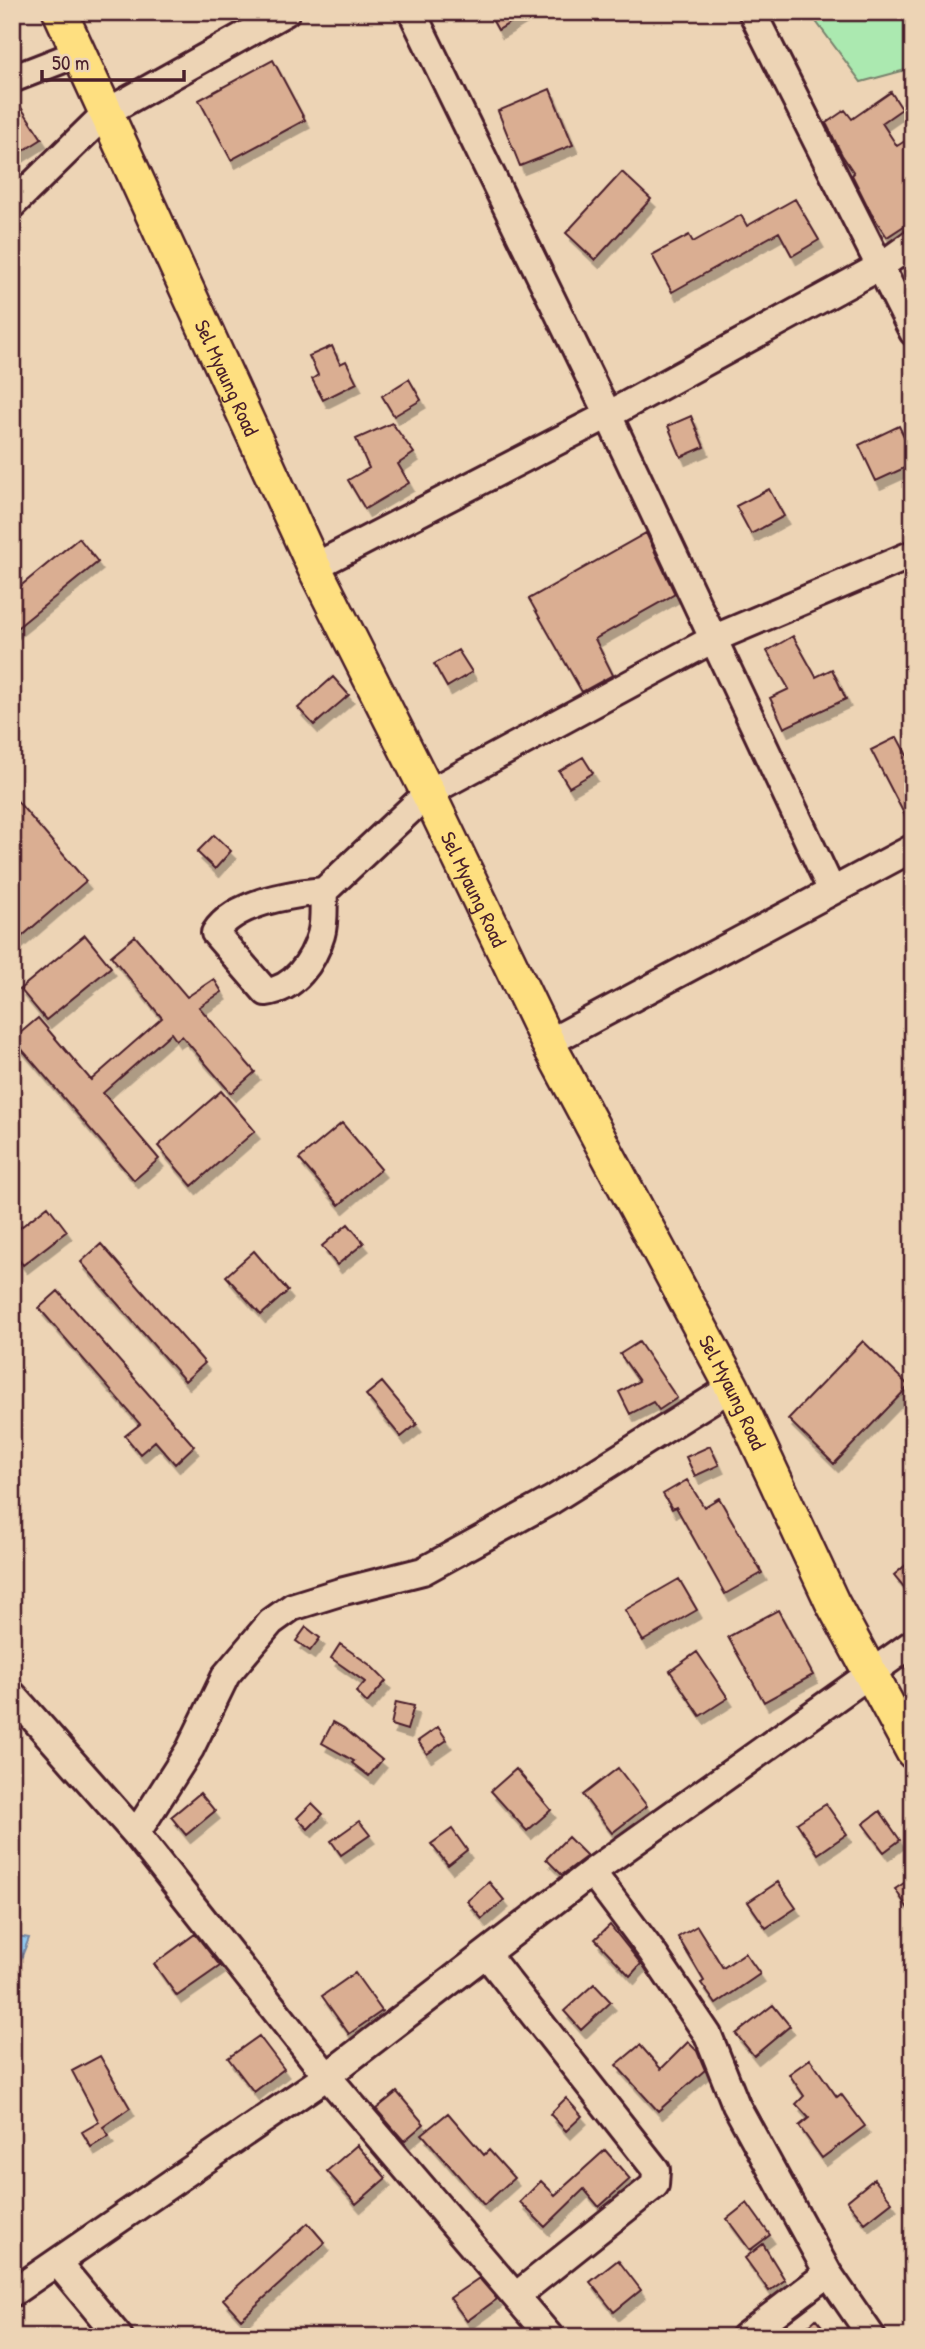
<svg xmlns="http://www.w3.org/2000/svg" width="925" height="2349" font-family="'Patrick Hand',sans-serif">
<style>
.green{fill:#abe9b0;stroke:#7a846e;stroke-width:2}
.water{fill:#92caf1;stroke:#7586a2;stroke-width:2}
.building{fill:#daae92;stroke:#4a1f2b;stroke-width:2;filter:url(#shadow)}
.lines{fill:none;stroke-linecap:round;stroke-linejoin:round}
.minor-casing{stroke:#4a1f2b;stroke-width:32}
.major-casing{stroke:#4a1f2b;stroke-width:38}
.minor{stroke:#edd4b5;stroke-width:26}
.major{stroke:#fedf80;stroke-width:33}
.labels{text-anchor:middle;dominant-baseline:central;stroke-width:6;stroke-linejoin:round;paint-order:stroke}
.street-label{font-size:21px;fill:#4a1f2b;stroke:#edd4b5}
</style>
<defs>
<filter id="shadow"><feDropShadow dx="4.5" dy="8" stdDeviation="0" flood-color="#0004"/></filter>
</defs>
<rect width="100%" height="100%" fill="#edd4b5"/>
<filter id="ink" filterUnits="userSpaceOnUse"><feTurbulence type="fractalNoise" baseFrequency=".0143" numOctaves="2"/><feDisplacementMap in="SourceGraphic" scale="14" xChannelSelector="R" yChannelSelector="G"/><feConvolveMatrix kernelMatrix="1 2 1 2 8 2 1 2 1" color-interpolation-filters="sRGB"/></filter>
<g filter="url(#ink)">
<path class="green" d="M809,12h104v56l-52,14z"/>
<path class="water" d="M12,1935l17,3 -17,44z"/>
<path class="building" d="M488,12h40l-30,18z
M273,60l32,60 -74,40 -32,-60z
M550,89l23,56 -53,21 -22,-55z
M891,92l11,17 -20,14 15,23 16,-10v84l-26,17 -16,-24 -19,-38 2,-2 -12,-18 -16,-32 19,-13 7,9z
M12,94l30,45 -30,19z
M622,172l29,27 -56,61 -29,-27z
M795,199l24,41 -27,16 -13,-24 -107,60 -20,-37 37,-20 4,7 48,-27 6,11z
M332,346l8,18 6,-3 11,22 -34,17 -11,-21 6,-4 -9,-19z
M409,379l12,21 -27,16 -12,-20z
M691,416l13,31 -23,10 -13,-31z
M392,423l22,30 -16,11 11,19 -44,26 -17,-29 21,-12 -13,-29z
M899,426l14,29v9l-37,17 -17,-36z
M769,489l15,27 -33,18 -15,-28z
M646,533l29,61 -80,45 18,36 -31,17 -53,-93z
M79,538l19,24 -86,70v-39z
M793,636l23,41 16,-8 14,30 -62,29 -14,-30 19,-9 -22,-38z
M458,650l14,22 -25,15 -13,-23z
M333,677l16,18 -35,30 -16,-17z
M897,737l16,30v64l-42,-81z
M583,757l10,16 -24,14 -10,-16z
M12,795l74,86 -74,64z
M214,835l17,16 -16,18 -18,-17z
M85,935l26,32 -65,53 -26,-31z
M135,936l52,61 27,-18 8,13 -23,15 56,65 -24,21 -49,-57 -6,4 -5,-7 -68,60 56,66 -25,21 -121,-141 25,-21 53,62 71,-62 -51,-62z
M221,1091l34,40 -63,55 -34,-40z
M342,1123l39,46 -42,36 -40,-46z
M48,1206l19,25 -44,34 -11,-13v-18z
M348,1224l16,19 -27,22 -15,-19z
M101,1244l104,119 -20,18 -104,-119z
M254,1251l34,40 -27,24 -35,-39z
M58,1291l136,155 -19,18 -20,-23 -15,13 -15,-18 15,-12 -101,-116z
M863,1341l46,45 -75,78 -46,-45z
M639,1342l38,56 -18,12 -6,-8 -23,12 -11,-22 20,-11 -19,-27z
M382,1382l35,42 -16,13 -35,-42z
M710,1446l9,19 -24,11 -9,-19z
M687,1480l17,27 15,-9 43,75 -37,21 -49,-87 -4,2 -9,-15z
M913,1559v39l-19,-23z
M679,1579l18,31 -54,31 -18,-31z
M778,1610l35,65 -49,27 -36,-65z
M306,1627l14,11 -10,13 -14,-10z
M340,1644l30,21 16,16 -19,22 -11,-11 9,-10 -34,-24z
M697,1652l31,46 -28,18 -30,-45z
M396,1702l18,4 -7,24 -16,-5z
M333,1722l11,6 38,32 -13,16 -17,-13 2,-2 -32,-18z
M438,1727l9,13 -20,14 -9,-13z
M618,1768l29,38 -35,27 -29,-38z
M516,1769l35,41 -24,21 -36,-40z
M200,1793l15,18 -29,24 -15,-18z
M312,1803l11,11 -15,15 -11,-11z
M826,1804l21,30 -29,20 -21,-31z
M880,1811l20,29 -16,12 -21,-28z
M359,1821l11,14 -29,20 -10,-14z
M452,1829l15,21 -19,15 -17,-21z
M568,1837l19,19 -25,19 -16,-16z
M913,1877v39l-18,-27z
M489,1882l15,18 -22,19 -15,-18z
M778,1882l18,26 -30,20 -18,-26z
M610,1925l31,39 -11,12 -35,-37z
M697,1926l26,42 22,-15 15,21 -44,30 -15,-21 3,-2 -26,-44z
M195,1934l25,32 -43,30 -23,-32z
M355,1973l27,38 -33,23 -27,-38z
M594,1984l17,18 -30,28 -17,-19z
M773,2005l17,21 -36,30 -18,-22z
M259,2036l25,33 -30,23 -26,-34z
M688,2042l9,9 8,19 -47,41 -42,-46 24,-20 21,24z
M100,2056l30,52 -27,19 6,9 -18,11 -9,-15 17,-10 -27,-51z
M810,2059l27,38 4,-3 24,32 -43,32 -23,-32 10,-8 -13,-14 8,-8 -15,-22z
M397,2092l27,32 -20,17 -28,-32z
M566,2098l16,18 -16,15 -16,-17z
M448,2113l36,42 5,-5 25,28 -30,27 -62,-71z
M357,2145l29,33 -30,26 -29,-33z
M605,2150l25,29 -31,28 -15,-18 -39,38 -25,-25 21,-21 14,14z
M874,2179l18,23 -27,21 -18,-22z
M747,2203l23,32 -20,15 -23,-31z
M308,2223l17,20 -84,76 -18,-20z
M763,2244l22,36 -16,11 -24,-33z
M618,2260l23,30 -27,22 -24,-30z
M479,2278l18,21 -30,22 -17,-23z
M816,2319l15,18h-35z"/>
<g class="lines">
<g class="minor-casing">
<path id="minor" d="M412,12l196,403 224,476
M752,12l161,320
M12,79l67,-26
M12,205l95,-93 179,-100
M314,567l294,-152 273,-149 32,-23
M324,891l104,-98 287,-155 198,-84
M324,891c-1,14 1,31 -3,44 -8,27 -27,54 -55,57l-51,-59c19,-31 76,-39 109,-42z
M548,1043l365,-195
M12,1694l124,140 191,242 223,261
M136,1834l54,-85 36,-74 45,-53 21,-15 48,-15 83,-21 129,-71 180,-113
M592,1872l60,80 56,83 28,70 92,168 44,64
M486,1954l170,216 -1,15 -139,111
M57,2262l62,75
M12,2293l315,-217 265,-204 321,-229
M744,2337l84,-64"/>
</g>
<g class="major-casing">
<g id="major">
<path id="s1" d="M60,12l254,555 114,226 120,250 184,344 100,215 81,150"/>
</g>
</g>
<use href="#minor" class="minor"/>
<use href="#major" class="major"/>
</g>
</g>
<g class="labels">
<g class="street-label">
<text stroke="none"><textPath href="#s1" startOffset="402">Sel Myaung Road</textPath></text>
<text stroke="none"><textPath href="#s1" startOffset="970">Sel Myaung Road</textPath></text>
<text stroke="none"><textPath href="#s1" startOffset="1536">Sel Myaung Road</textPath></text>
</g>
</g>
<rect width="925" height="2349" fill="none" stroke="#edd4b5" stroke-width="42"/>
<rect x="21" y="21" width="883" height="2307" fill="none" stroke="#4a1f2b" stroke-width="2.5" filter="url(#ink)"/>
<path d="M42 70v10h142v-10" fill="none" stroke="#4a1f2b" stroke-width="3.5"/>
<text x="52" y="70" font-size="21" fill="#4a1f2b" stroke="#edd4b5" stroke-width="5" paint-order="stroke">50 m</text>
</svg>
